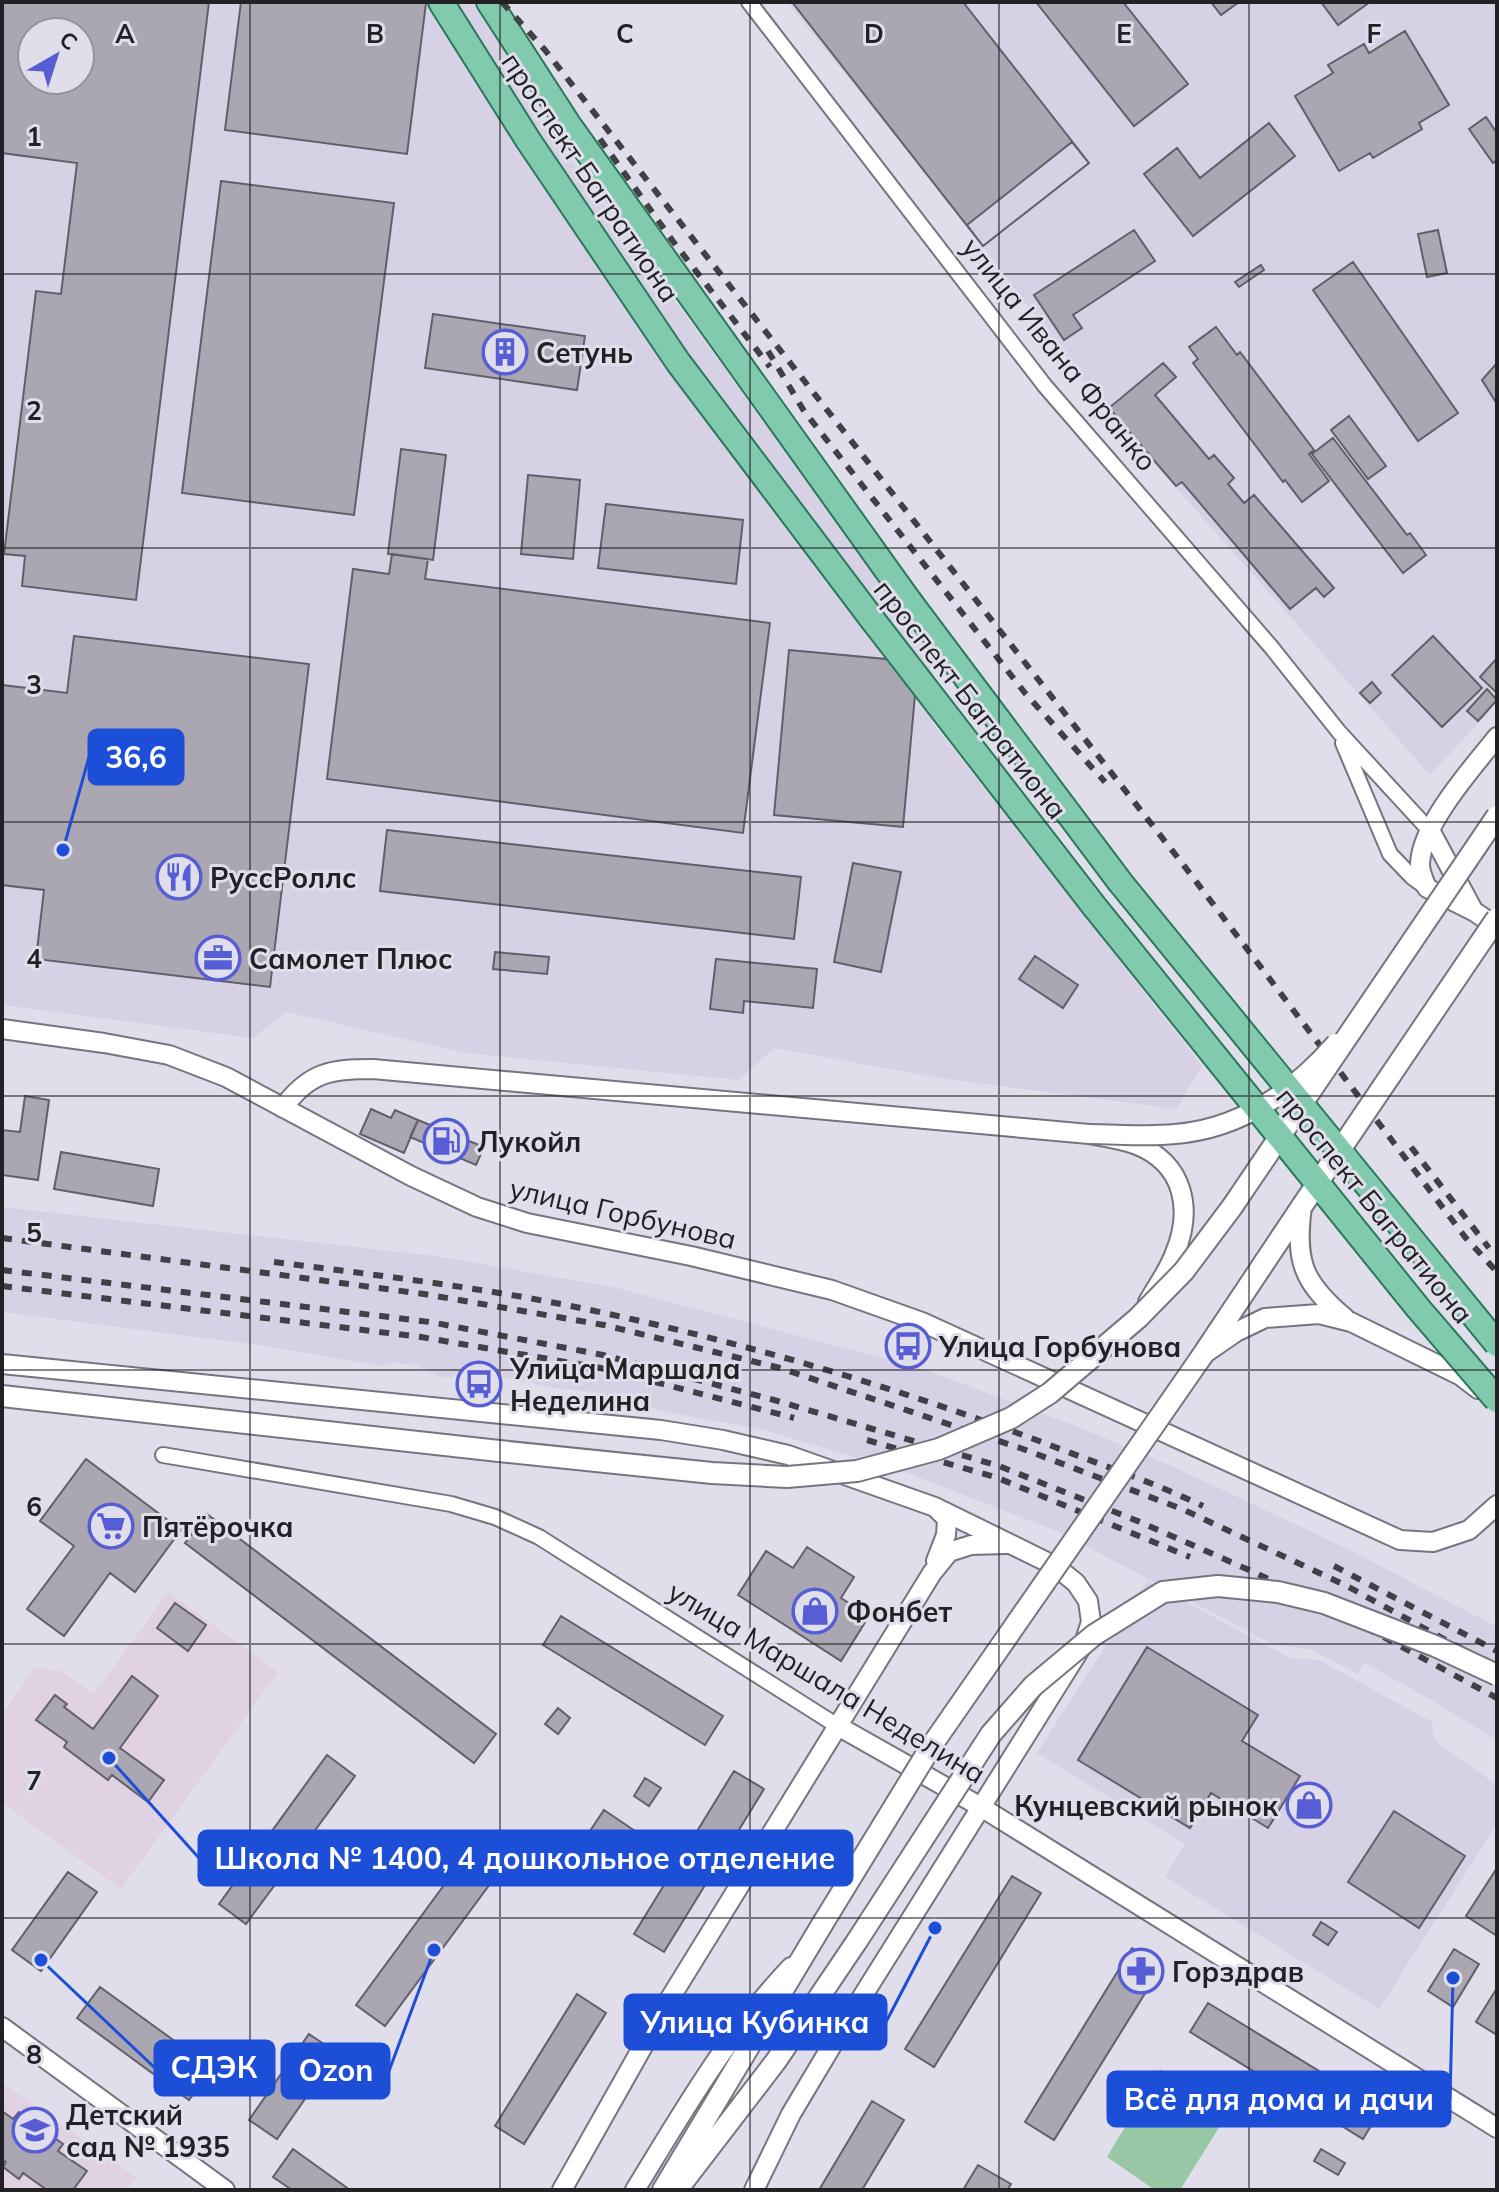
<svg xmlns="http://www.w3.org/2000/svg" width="1499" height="2192" font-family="Mulish,sans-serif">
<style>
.built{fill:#d6d1e4;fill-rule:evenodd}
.education{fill:#e0d1e3}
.green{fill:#97c7a4}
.building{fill:#aaa7b3;stroke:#625f6a;stroke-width:2;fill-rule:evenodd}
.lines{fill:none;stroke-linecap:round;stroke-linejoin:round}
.minor-casing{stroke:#777480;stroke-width:18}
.tertiary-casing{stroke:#777480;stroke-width:22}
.secondary-casing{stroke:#777480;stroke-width:24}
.primary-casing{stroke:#2a785b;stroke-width:28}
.minor{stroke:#fff;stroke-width:14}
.tertiary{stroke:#fff;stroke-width:18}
.secondary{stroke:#fff;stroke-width:20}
.primary{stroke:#82caae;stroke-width:24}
.rail{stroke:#414046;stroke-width:6;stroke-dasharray:10 10;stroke-linecap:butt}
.tertiary-bridge-casing{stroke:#777480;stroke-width:22;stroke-linecap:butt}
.secondary-bridge-casing{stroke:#777480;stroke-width:24;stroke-linecap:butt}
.primary-bridge-casing{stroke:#2a785b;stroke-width:28;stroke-linecap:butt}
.tertiary-bridge{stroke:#fff;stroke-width:18}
.secondary-bridge{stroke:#fff;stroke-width:20}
.primary-bridge{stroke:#82caae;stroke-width:24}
.grid{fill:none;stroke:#222125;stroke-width:2;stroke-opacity:0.55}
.labels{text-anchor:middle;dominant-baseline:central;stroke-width:6;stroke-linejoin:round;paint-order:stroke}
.street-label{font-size:28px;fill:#222125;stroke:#e1deeb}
.poi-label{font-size:28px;font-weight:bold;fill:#222125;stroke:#e1deeb;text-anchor:start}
.grid-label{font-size:26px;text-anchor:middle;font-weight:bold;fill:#222125;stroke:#e1deeb;stroke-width:6;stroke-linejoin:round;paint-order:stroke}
.leader{fill:none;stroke:#1d4ed8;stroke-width:3}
.callout-dot{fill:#1d4ed8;stroke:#e1deeb;stroke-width:3}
.callout{fill:#1d4ed8;stroke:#1d4ed8;stroke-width:3}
.callout-label{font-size:30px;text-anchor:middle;font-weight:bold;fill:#fff}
</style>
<rect width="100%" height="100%" fill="#e1deeb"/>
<path class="built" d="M2,2h489l37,36 -27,26 432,588 -1,70 270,344 -26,43 -237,-31 -165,-30 -35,32 -273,-27 -180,-41 -33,26 -251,-33zM32,32h48v48h-48z
M787,2h710v701l-67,72 -337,-381 -126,-169z
M2,1207l433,49 178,31 307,81 153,57 101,42 176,83 147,77v113l-69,-42 -63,-35 -8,11 -44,-24 -41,-6 -213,-112 -149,-58 -146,-44 -96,-18 -74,-20 -46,-5 -28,-7 -64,-7 -5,5 -13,-2 -22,-11 -22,-2 -13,3 -116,-20 -263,-34z
M1147,1581l143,77 29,2 113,62 2,18 63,45v39l-118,185 -214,-132 20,-33 -148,-91z"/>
<path class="education" d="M168,1592l110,80 -157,217 -119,-86v-89l33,-46 26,3 33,23z
M2,2083l134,94 -9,13h-125z"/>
<path class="green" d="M1160,2069l70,41 -50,80h-25l-48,-33z"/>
<path class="building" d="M2,2h207l-73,598 -114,-14 3,-30 -21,-2 32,-263 25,3 16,-131 -75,-10zM32,32h48v48h-48z
M241,2l185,1 -19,151 -182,-24z
M792,2h171l126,161 -106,83z
M1036,2h87l65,82 -54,42z
M1211,2h28l-18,13z
M1321,2h49l-32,23z
M1405,31l44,74 -30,18 3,6 -49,29 -3,-5 -31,18 -44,-75 38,-23 -5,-8 36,-21 5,9z
M1486,117l11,16v27l-4,3 -24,-34z
M1269,123l26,33 -102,80 -49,-62 33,-26 23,30z
M1072,142l17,21 -106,83 -16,-21z
M221,181l173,22 -40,312 -172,-22z
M1134,230l21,31 -82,54 9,13 -18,12 -30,-45z
M1438,230l9,43 -20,4 -9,-43z
M1353,262l105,151 -40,28 -105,-151z
M1261,265l3,5 -25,17 -4,-5z
M433,314l152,22 -8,54 -152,-22z
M1216,327l21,28 3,-3 74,98 -5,4 20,27 -27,21 -17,-22 -2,2 -90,-119 5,-4 -9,-12z
M1163,363l13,14 -21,18 54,64 5,-4 20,23 -6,6 16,19 10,-8 80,93 -10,9 -8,-9 -26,21 -108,-127 -6,4 -67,-78z
M1497,363v41l-15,-24z
M1349,416l37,50 -18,13 -37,-49z
M1333,438l74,97 3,-2 16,22 -23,18 -91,-119z
M401,449l45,6 -13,105 -45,-6z
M528,475l52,5 -7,79 -52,-5z
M606,504l137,16 -7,64 -138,-16z
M392,554l36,5 -3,20 345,44 -27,210 -416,-54 26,-210 36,5z
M74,636l235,28 -39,323 -234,-28 8,-69 -42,-5v-200l65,8z
M1433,636l49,52 -40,39 -50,-52z
M789,650l129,12 -15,165 -129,-12z
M1497,658v35l-17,-16z
M1372,682l9,11 -11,10 -10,-10z
M1487,689l10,11 -19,21 -11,-10z
M387,830l414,47 -7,62 -414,-48z
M853,863l48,9 -20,100 -47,-10z
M495,952l54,5 -2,17 -54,-5z
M1035,956l43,29 -15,23 -44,-29z
M716,959l101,10 -4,39 -69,-7 -1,12 -33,-4z
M25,1096l24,4 -11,80 -36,-5v-45l18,2z
M371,1109l20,9 4,-8 23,10 -14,33 -44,-19z
M418,1120l66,27 -8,18 -66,-28z
M61,1152l98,17 -6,37 -99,-17z
M86,1459l95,71 -46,62 -25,-19 -46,63 -37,-27 47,-63 -34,-25z
M207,1514l289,220 -22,29 -289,-220z
M807,1547l47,30 -13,21 28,18 -28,45 -103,-66 28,-44 27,17z
M175,1603l31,22 -18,26 -31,-23z
M561,1616l162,100 -18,29 -162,-100z
M1147,1647l111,68 -16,26 58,35 -32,52 -57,-35 -21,35 -112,-68z
M132,1676l26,20 -38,52 44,32 -16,22 -36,-27 -4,5 -44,-33 3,-5 -31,-22 19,-25 12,9 -3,3 29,22z
M558,1708l12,10 -12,16 -13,-10z
M327,1755l28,21 -109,148 -27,-20z
M734,1771l30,18 -100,163 -30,-18z
M645,1778l16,10 -12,18 -15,-10z
M604,1810l31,21 -20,30 -31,-21z
M1394,1811l71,45 -46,72 -71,-46z
M461,1862l29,22 -105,142 -29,-21z
M1497,1868v68l-31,-20z
M68,1872l29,20 -56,79 -29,-21z
M1012,1876l29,17 -107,174 -29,-18z
M1321,1922l16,10 -9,13 -15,-10z
M1132,1948l30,18 -108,174 -29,-18z
M1454,1949l25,15 -26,43 -25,-16z
M100,1987l112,81 -23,32 -112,-82z
M1497,1988v47l-21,-13z
M577,1994l29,19 -82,131 -29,-18z
M1208,2003l173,106 -18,30 -173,-107z
M309,2034l28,19 -60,86 -28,-19z
M872,2101l32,19 -42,70h-43z
M2,2111l11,8 6,-7 44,32 -5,7 29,20 -14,19h-26l-24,-17 -4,6 -16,-12 3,-5 -4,-3z
M293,2149l57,41h-58l-19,-13z
M1321,2149l24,14 -7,12 -24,-14z
M978,2165l33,19 -4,6h-44z"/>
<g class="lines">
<g class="minor-casing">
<path id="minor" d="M749,2l296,384 227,262 67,84 92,100
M1343,743l47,111 22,23 15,11
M163,1455l288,49 44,13 44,20 297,188"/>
</g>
<g class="tertiary-casing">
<path id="tertiary" d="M1497,737c-24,30 -76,88 -77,127 0,9 4,16 7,24l48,24 22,15
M1431,832l42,78
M2,1029l102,14 65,12 57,22 185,99 66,31 50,16 164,33 141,34 90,32 478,218 33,2 36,-12 28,-25
M283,1108c26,-36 48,-39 90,-39l716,65c15,3 33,5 48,11 47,19 56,64 38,108 -6,17 -18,33 -27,49
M1302,1206c-7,55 0,76 43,112
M1204,1354l32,-22 29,-14 54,-4 32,8 110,54 17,13
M2,1364l659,66 62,10 65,15 147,52 120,59 21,17 12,18 3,21 -7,21 -244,389 -49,82 -37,76
M936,1561l10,-26 1,-16 -10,-10
M836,1725l145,82 516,321
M2,2027l223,163
M562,2190l107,-190 263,-427 17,-21 22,-7 35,-1
M635,2190c47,-77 93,-157 156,-223"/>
</g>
<g class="secondary-casing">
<path id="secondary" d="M1202,1356l100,-150
M2,1396l497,55
M663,2190l160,-267
M677,2190l99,-129 81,-120"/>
</g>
<g class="primary-casing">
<path id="primary" d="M441,2l87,138 150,222 194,257
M489,2l81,125 339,474"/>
</g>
<use href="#minor" class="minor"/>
<use href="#tertiary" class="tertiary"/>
<use href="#secondary" class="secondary"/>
<use href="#primary" class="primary"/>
<path class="rail" d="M502,2l43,48 637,813 283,374 32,35
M600,139l72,101 98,127
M768,351l36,60 221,282 80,89
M1411,1147l78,101
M2,1238l422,56 180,31 176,43 243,81 159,60 163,76 152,83
M274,1262c110,14 221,27 330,51 158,34 313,81 464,139 45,17 91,33 135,54
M2,1270l428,52 173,33 171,45 225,66 141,56 116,51 105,52 136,73
M2,1286l419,51 180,31 193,50
M867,1440l131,38 192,79
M1334,1566l163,85"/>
<g class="tertiary-bridge-casing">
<path id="tertiary-bridge" d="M1089,1134c28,0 57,3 86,0 65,-5 119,-43 161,-91"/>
</g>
<g class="secondary-bridge-casing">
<path id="secondary-bridge" d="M1302,1206l195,-288
M499,1451l213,22 75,4 70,-6 82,-22 72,-31 39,-25 88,-75 46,-47 48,-64 265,-391
M823,1923l109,-178 270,-389
M857,1941l134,-207 42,-48 61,-51 69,-43 55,-6 60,6 46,11 111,43 62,29"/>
</g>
<g class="primary-bridge-casing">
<path id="primary-bridge" d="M909,601l211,281 377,462
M872,619l222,287 324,402 79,92"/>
</g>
<use href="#tertiary-bridge" class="tertiary-bridge"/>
<use href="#secondary-bridge" class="secondary-bridge"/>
<use href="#primary-bridge" class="primary-bridge"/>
</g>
<path class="grid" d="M250,2v2188M500,2v2188M750,2v2188M999,2v2188M1249,2v2188M2,274h1495M2,548h1495M2,822h1495M2,1096h1495M2,1370h1495M2,1644h1495M2,1918h1495"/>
<defs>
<g id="building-ring" transform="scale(2.3)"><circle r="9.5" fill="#e1deeb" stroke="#575dd4" stroke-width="1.5"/><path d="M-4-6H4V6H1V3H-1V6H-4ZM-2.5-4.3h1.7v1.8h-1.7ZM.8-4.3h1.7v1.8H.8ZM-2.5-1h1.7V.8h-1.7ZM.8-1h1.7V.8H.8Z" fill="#575dd4"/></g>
<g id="restaurant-ring" transform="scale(2.3)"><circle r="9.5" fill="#e1deeb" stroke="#575dd4" stroke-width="1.5"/><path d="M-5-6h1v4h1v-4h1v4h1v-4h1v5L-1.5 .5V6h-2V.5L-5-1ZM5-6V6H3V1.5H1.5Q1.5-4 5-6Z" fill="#575dd4"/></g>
<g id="office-ring" transform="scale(2.3)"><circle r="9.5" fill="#e1deeb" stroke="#575dd4" stroke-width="1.5"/><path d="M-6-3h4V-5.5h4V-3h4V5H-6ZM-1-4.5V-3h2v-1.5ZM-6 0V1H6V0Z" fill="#575dd4"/></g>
<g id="fuel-ring" transform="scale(2.3)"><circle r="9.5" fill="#e1deeb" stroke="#575dd4" stroke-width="1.5"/><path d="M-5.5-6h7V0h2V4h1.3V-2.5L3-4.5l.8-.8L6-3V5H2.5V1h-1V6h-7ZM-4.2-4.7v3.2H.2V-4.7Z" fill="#575dd4"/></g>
<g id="bus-ring" transform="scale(2.3)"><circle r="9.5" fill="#e1deeb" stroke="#575dd4" stroke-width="1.5"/><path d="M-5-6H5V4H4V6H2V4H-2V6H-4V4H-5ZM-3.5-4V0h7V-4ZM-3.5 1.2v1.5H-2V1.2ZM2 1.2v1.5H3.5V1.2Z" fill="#575dd4"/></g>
<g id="supermarket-ring" transform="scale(2.3)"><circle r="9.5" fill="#e1deeb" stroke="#575dd4" stroke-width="1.5"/><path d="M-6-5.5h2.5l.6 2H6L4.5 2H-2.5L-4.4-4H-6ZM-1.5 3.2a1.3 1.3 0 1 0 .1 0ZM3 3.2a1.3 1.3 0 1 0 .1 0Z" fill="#575dd4"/></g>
<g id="shop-ring" transform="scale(2.3)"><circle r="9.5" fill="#e1deeb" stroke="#575dd4" stroke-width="1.5"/><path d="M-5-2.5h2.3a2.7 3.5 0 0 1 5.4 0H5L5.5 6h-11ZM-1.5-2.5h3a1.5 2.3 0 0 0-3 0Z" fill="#575dd4"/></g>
<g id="pharmacy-ring" transform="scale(2.3)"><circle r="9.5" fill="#e1deeb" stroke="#575dd4" stroke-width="1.5"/><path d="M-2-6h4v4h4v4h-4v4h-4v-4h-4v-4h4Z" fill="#575dd4"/></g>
<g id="school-ring" transform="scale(2.3)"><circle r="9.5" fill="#e1deeb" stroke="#575dd4" stroke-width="1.5"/><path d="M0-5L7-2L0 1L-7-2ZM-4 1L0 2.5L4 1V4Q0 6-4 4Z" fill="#575dd4"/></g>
</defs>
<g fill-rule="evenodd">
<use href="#building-ring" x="505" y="352"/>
<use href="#restaurant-ring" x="179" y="877"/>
<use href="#office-ring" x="218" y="958"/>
<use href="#fuel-ring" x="446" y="1141"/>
<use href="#bus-ring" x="908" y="1346"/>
<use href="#bus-ring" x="479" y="1384"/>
<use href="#supermarket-ring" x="111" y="1526"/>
<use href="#shop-ring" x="815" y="1611"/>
<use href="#shop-ring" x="1309" y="1805"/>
<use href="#pharmacy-ring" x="1141" y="1971"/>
<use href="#school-ring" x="35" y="2130"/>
</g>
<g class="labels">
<g class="street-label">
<text transform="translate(591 177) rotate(56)">проспект Багратиона</text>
<text transform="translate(1060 354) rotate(51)">улица Ивана Франко</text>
<text transform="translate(971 699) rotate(52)">проспект Багратиона</text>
<text transform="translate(1375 1205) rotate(51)">проспект Багратиона</text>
<text transform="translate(623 1213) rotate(13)">улица Горбунова</text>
<text transform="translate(827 1682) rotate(31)">улица Маршала Неделина</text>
</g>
<g class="poi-label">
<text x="536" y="352">Сетунь</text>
<text x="210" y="877">РуссРоллс</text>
<text x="249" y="958">Самолет Плюс</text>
<text x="477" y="1141">Лукойл</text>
<text x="939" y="1346">Улица Горбунова</text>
<text x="510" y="1368">Улица Маршала<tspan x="510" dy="32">Неделина</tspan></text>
<text x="142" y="1526">Пятёрочка</text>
<text x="846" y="1611">Фонбет</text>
<text x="1278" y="1805" text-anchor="end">Кунцевский рынок</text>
<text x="1172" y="1971">Горздрав</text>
<text x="66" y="2114">Детский<tspan x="66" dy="32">сад № 1935</tspan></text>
</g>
</g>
<g class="grid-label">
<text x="125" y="43">A</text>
<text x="375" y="43">B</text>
<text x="625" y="43">C</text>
<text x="874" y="43">D</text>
<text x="1124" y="43">E</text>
<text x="1374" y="43">F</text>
<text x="34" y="146">1</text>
<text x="34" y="420">2</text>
<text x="34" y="694">3</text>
<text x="34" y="968">4</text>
<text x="34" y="1242">5</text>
<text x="34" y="1516">6</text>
<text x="34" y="1790">7</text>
<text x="34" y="2064">8</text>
</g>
<path class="leader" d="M63 850L89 757M109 1758L199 1858M935 1928L886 2022M41 1960L155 2068M434 1950L389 2071M1453 1978L1450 2099"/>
<g class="callout-dot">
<circle cx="63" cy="850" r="8"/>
<circle cx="109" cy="1758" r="8"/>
<circle cx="935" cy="1928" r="8"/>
<circle cx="41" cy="1960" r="8"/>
<circle cx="434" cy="1950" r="8"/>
<circle cx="1453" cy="1978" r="8"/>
</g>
<g class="callout">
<rect x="89" y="730" width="94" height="54" rx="8"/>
<rect x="199" y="1831" width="653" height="54" rx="8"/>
<rect x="625" y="1995" width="261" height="54" rx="8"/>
<rect x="155" y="2041" width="119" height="54" rx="8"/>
<rect x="282" y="2044" width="107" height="54" rx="8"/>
<rect x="1108" y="2072" width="342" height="54" rx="8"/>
</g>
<g class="callout-label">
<text x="136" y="768">36,6</text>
<text x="525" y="1869">Школа № 1400, 4 дошкольное отделение</text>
<text x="755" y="2033">Улица Кубинка</text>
<text x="214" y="2078">СДЭК</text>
<text x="336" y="2081">Ozon</text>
<text x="1279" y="2110">Всё для дома и дачи</text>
</g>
<rect width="1499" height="2192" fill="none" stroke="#222125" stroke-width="8"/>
<g transform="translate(56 56) rotate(39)"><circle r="38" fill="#e1deeb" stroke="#95929c" stroke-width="2"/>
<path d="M0-6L14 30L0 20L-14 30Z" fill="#575dd4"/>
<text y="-12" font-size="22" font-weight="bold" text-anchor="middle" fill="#222125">С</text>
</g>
</svg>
